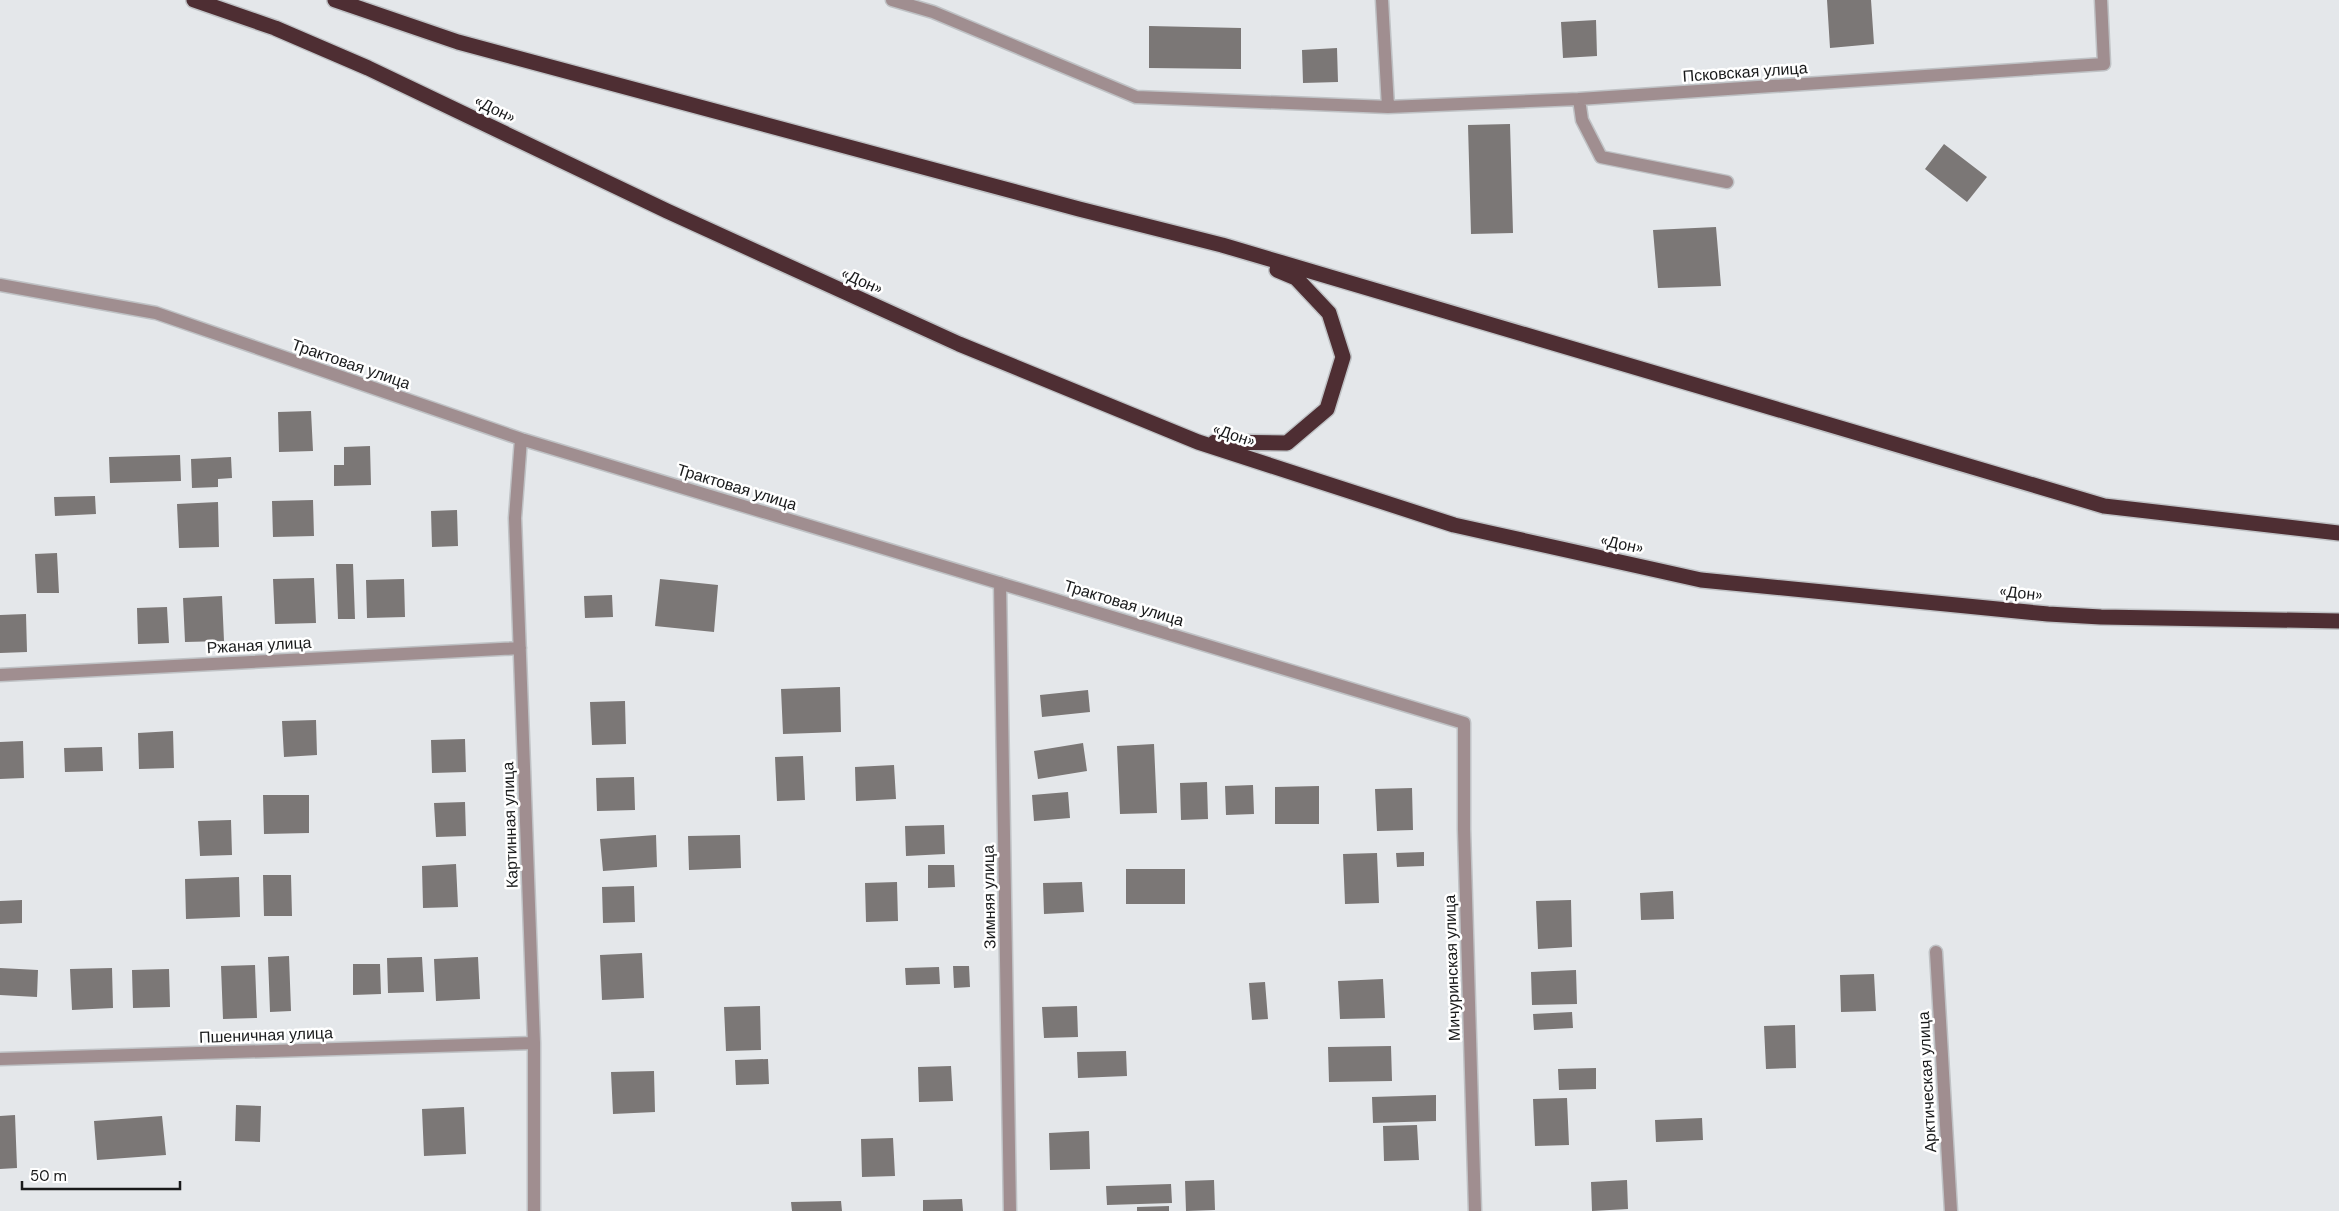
<svg xmlns="http://www.w3.org/2000/svg" width="2339" height="1211" font-family="'DM Sans',sans-serif">
<style>
.building{fill:#7b7776}
.lines{fill:none;stroke-linecap:round;stroke-linejoin:round}
.minor-casing{stroke:#bfc2c5;stroke-width:15}
.highway-casing{stroke:#bfc2c5;stroke-width:18}
.minor{stroke:#a08e90;stroke-width:12}
.highway{stroke:#4e2e33;stroke-width:15}
.labels{text-anchor:middle;dominant-baseline:central;stroke-width:5;stroke-linejoin:round;paint-order:stroke}
.street-label{font-size:16px;fill:#191a1b;stroke:#fff}
</style>
<rect width="100%" height="100%" fill="#e4e7ea"/>
<path class="building" d="M1827,0h44l3,44 -44,4z
M1596,20l1,36 -34,2 -2,-36z
M1149,26l92,2v41l-92,-1z
M1337,48l1,34 -35,1 -1,-33z
M1510,124l3,109 -42,1 -3,-109z
M1944,144l43,33 -20,25 -42,-33z
M1716,227l5,59 -63,2 -5,-58z
M311,411l2,40 -34,1 -1,-40z
M370,446l1,39 -37,1v-21h10v-18z
M180,455l1,26 -71,2 -1,-26z
M231,457l1,21 -14,1v8l-26,1 -1,-29z
M95,496l1,18 -41,2 -1,-19z
M313,500l1,36 -41,1 -1,-36z
M218,502l1,45 -40,1 -2,-44z
M457,510l1,36 -26,1 -1,-36z
M57,553l2,40h-22l-2,-39z
M336,564h17l2,55h-17z
M314,578l2,45 -41,1 -2,-45z
M404,579l1,38 -38,1 -1,-38z
M660,579l58,6 -4,47 -59,-6z
M612,595l1,22 -28,1 -1,-22z
M222,596l2,45 -39,1 -2,-44z
M167,607l2,36 -31,1 -1,-36z
M26,614l1,38 -27,1v-38z
M840,687l1,45 -58,2 -2,-45z
M1088,690l2,22 -48,5 -2,-22z
M625,701l1,43 -34,1 -2,-43z
M316,720l1,35 -33,2 -2,-36z
M173,731l1,37 -35,1 -1,-36z
M465,739l1,33 -34,1 -1,-33z
M23,741l1,37 -24,1v-37z
M1083,743l4,28 -49,8 -4,-28z
M1154,744l3,69 -37,1 -3,-68z
M102,747l1,24 -38,1 -1,-24z
M803,756l2,44 -28,1 -2,-44z
M894,765l2,34 -40,2 -1,-34z
M634,777l1,33 -38,1 -1,-33z
M1207,782l1,37 -27,1 -1,-37z
M1253,785l1,29 -28,1 -1,-29z
M1319,786v38h-44v-37z
M1412,788l1,42 -36,1 -2,-42z
M1068,792l2,26 -36,3 -2,-26z
M263,795h46v38l-45,1z
M465,802l1,34 -30,1 -2,-34z
M231,820l1,35 -32,1 -2,-35z
M944,825l1,29 -39,2 -1,-30z
M656,835l1,32 -54,4 -3,-32z
M740,835l1,33 -52,2 -1,-34z
M1424,852v14l-27,1 -1,-14z
M1377,853l2,50 -34,1 -2,-50z
M456,864l2,43 -35,1 -1,-42z
M928,865h26l1,22 -27,1z
M1126,869h59v35h-59z
M263,875h28l1,41h-28z
M239,877l1,40 -54,2 -1,-40z
M897,882l1,39 -32,1 -1,-39z
M1082,882l2,30 -40,2 -1,-31z
M634,886l1,36 -32,1 -1,-36z
M1673,891l1,28 -33,1 -1,-27z
M22,900v23l-22,1v-23z
M1571,900l1,47 -34,2 -2,-48z
M642,953l2,45 -42,2 -2,-45z
M289,956l2,55 -21,1 -2,-55z
M422,957l2,35 -36,1 -1,-35z
M478,957l2,42 -44,2 -2,-42z
M353,964h27l1,30 -28,1z
M255,965l2,53 -34,1 -2,-53z
M953,966h16l1,21 -16,1z
M939,967l1,17 -34,1 -1,-17z
M0,968l38,2 -1,27 -37,-2z
M112,968l1,40 -41,2 -2,-41z
M169,969l1,38 -37,1 -1,-38z
M1576,970l1,34 -45,1 -1,-33z
M1874,974l2,37 -35,1 -1,-37z
M1383,979l2,39 -45,1 -2,-38z
M1265,982l3,37 -16,1 -3,-37z
M760,1006l1,44 -35,1 -2,-44z
M1077,1006l1,31 -34,1 -2,-31z
M1572,1012l1,16 -39,2 -1,-16z
M1795,1025l1,43 -30,1 -2,-43z
M1391,1046l1,35 -63,1 -1,-35z
M1126,1051l1,25 -49,2 -1,-26z
M768,1059l1,25 -33,1 -1,-25z
M951,1066l2,35 -34,1 -1,-35z
M1596,1068v21l-37,1 -1,-21z
M654,1071l1,41 -42,2 -2,-42z
M1436,1095v26l-63,2 -1,-26z
M1567,1098l2,47 -34,1 -2,-47z
M236,1105l25,1 -1,36 -25,-1z
M464,1107l2,47 -42,2 -2,-47z
M15,1115l2,53 -17,1v-53z
M162,1116l4,39 -69,5 -3,-39z
M1702,1118l1,22 -47,2 -1,-22z
M1417,1125l2,35 -35,1 -1,-35z
M1089,1131l1,38 -40,1 -1,-37z
M893,1138l2,38 -33,1 -1,-38z
M1214,1180l1,30 -29,1 -1,-30z
M1627,1180l1,29 -36,2 -1,-29z
M1171,1184l1,19 -65,2 -1,-19z
M962,1199l1,12h-40v-11z
M841,1201l1,10h-50l-1,-9z
M1169,1206v5h-32v-4z"/>
<g class="lines">
<g class="minor-casing">
<path id="minor" d="M892,0l41,12 203,85 252,10 191,-8 525,-35 -3,-64
M1382,0l6,107
M1579,99l3,21 19,37 126,25
M0,285l156,28 365,126 943,284v106l11,382
M521,439l-6,79 19,525v168
M1000,583l10,628
M0,675l520,-27
M1936,952l15,259
M0,1059l534,-16"/>
</g>
<g class="highway-casing">
<path id="highway" d="M194,0l81,28 93,40 299,143 292,133 239,98 256,83 247,55 347,34 53,3 238,4
M335,0l123,42 621,167 143,36 882,261 235,27
M1215,442l72,1 40,-34 16,-52 -14,-44 -33,-35 -19,-8"/>
</g>
<use href="#minor" class="minor"/>
<use href="#highway" class="highway"/>
</g>
<g class="labels">
<g class="street-label">
<text transform="translate(1745 72) rotate(-4)">Псковская улица</text>
<text transform="translate(495 109) rotate(26)">«Дон»</text>
<text transform="translate(862 281) rotate(24)">«Дон»</text>
<text transform="translate(351 364) rotate(19)">Трактовая улица</text>
<text transform="translate(1234 435) rotate(18)">«Дон»</text>
<text transform="translate(737 487) rotate(17)">Трактовая улица</text>
<text transform="translate(1622 544) rotate(12)">«Дон»</text>
<text transform="translate(2021 593) rotate(6)">«Дон»</text>
<text transform="translate(1124 603) rotate(17)">Трактовая улица</text>
<text transform="translate(259 645) rotate(-3)">Ржаная улица</text>
<text transform="translate(510 825) rotate(-92)">Картинная улица</text>
<text transform="translate(989 897) rotate(-91)">Зимняя улица</text>
<text transform="translate(1452 968) rotate(-92)">Мичуринская улица</text>
<text transform="translate(266 1035) rotate(-2)">Пшеничная улица</text>
<text transform="translate(1927 1082) rotate(-93)">Арктическая улица</text>
</g>
</g>
<path d="M22 1181v8h158v-8" fill="none" stroke="#191a1b" stroke-width="2.5"/>
<text x="30" y="1181" font-size="15" fill="#191a1b" stroke="#ffffff" stroke-width="4" paint-order="stroke">50 m</text>
</svg>
